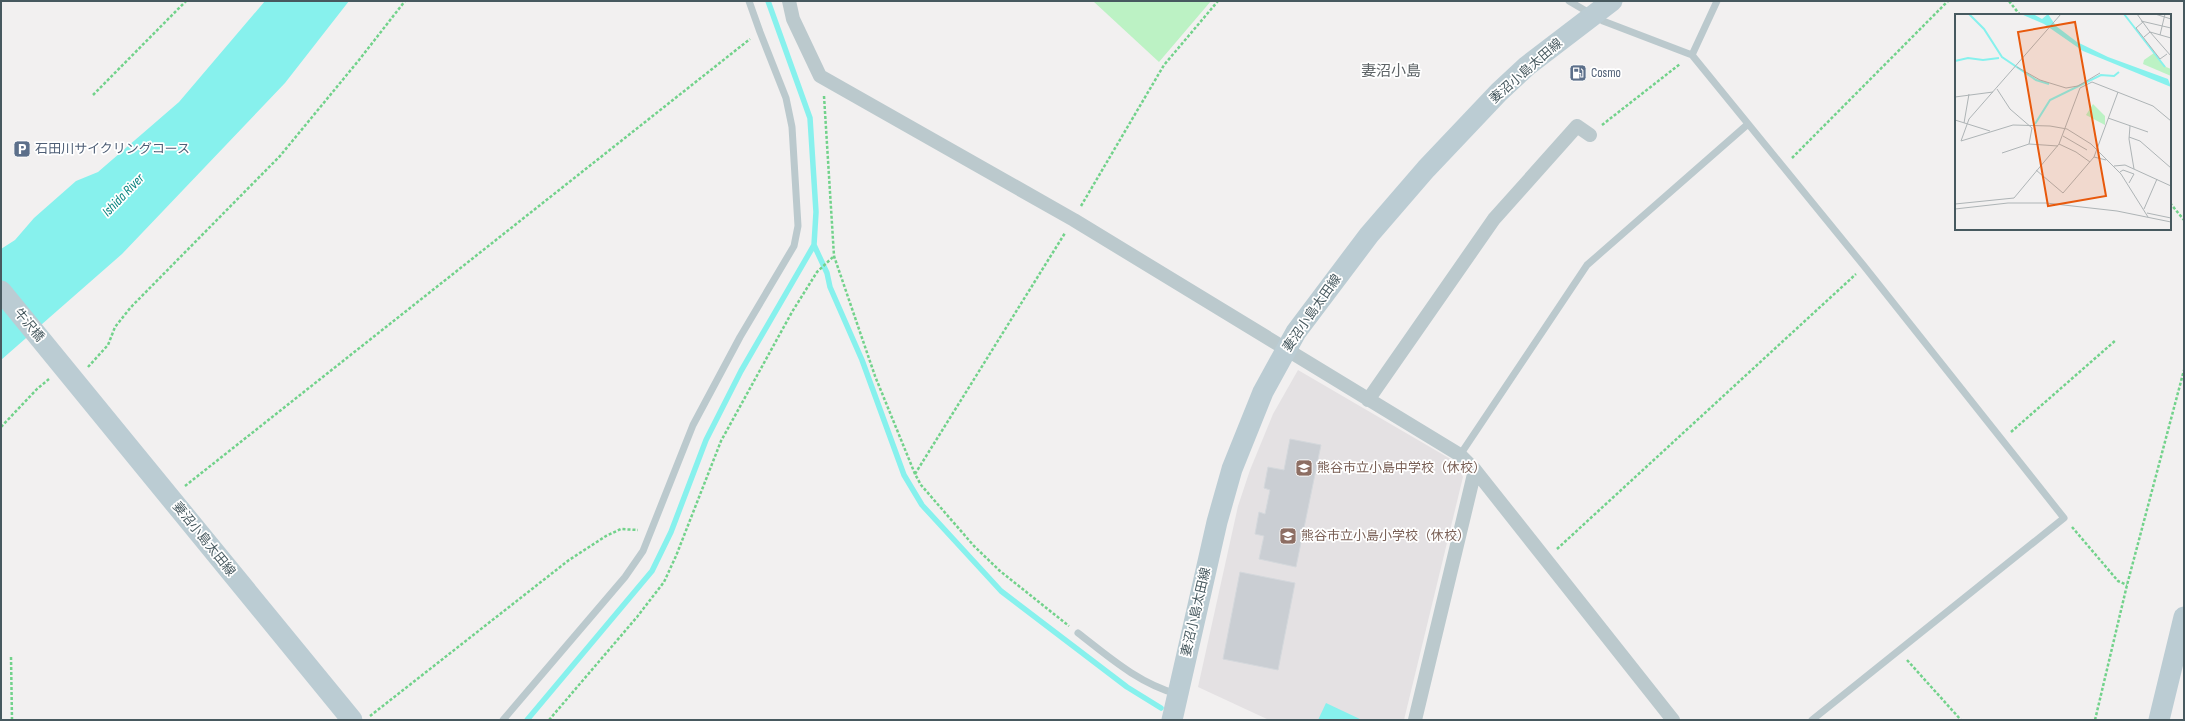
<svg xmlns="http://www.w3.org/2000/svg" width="2185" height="721" font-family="'Sofia Sans Condensed','Noto Sans JP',sans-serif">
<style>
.education{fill:#e4e1e3}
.green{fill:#bcf2c4}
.water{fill:#87f1ed}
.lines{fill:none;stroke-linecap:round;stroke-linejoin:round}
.stream{stroke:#87f1ed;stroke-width:5.5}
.building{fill:#caced3;stroke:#d4d8dc}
.path{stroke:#72d28b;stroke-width:2.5;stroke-dasharray:3 2;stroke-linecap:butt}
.service{stroke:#bbc9cd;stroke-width:7}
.minor{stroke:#bbc9cd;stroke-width:14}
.secondary{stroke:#bbccd3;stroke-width:21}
.labels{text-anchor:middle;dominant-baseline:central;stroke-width:3.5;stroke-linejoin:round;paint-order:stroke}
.street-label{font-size:13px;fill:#47595f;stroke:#fff}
.service-label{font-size:13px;fill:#4e5e75;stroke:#fff;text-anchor:start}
.education-label{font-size:13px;fill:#785e54;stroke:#fff;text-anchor:start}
.water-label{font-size:14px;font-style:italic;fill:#08837e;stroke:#fff}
.quarter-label{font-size:15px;fill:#5c6265;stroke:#fff}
.inset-river{fill:none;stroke:#87f1ed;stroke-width:2}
.inset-road{fill:none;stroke:#aeb4b6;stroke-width:1}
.view{fill:#e8590c;fill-opacity:0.15;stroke:#e8590c;stroke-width:2}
.inset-edge{fill:none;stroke:#47595f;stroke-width:2}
</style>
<rect width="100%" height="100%" fill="#f2f0f0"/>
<path class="education" d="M1298,370l156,91 9,16 -59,243h-135l-71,-33 40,-181 12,-36 23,-56z"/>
<path class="green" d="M1093,1h118l-52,61z"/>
<path class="water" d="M265,1h84l-64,82 -163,171 -121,106v-111l14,-9 19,-22 42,-37 22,-9 81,-70z
M1326,703l36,17h-44z"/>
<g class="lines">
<path class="stream" d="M814,245l13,28 3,14 32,73 42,115 18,30 79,86 126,96 34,21
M527,720l125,-149 19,-39 35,-92 35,-69 73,-126 2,-33 -6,-94 -42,-117"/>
</g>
<path class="building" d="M1290,439l31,6 -25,122 -37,-8 5,-23 -9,-2 4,-22 6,2 5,-24 -6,-2 4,-21 16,3z
M1240,572l55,11 -17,87 -55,-11z"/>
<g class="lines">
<path class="path" d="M2009,1l11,14
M93,95l93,-94
M824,96l10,160 41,120 40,98 6,11 53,61 26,25 69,55
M1602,125l78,-61
M1792,158l156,-157
M2170,203l14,17
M1081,206l83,-141 54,-64
M88,367l20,-22 7,-18 16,-20 149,-151 79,-96 46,-59
M1,427l36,-38 12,-10
M2011,432l105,-92
M915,474l150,-241
M185,486l565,-447
M2072,527l46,54 9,4
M1557,549l299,-275
M11,657l1,63
M1907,660l54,60
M370,716l199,-156 37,-24 15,-7 17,1
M549,720l88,-103 27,-35 12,-26 45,-115 71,-129 25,-40 17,-16
M2095,720l32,-135 57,-215"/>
<path class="service" d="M1569,1l34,20 89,34 172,211 200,252 -252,202
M1692,55l25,-54
M1460,455l127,-190 161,-141
M1078,633c31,24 60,50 99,61
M503,720l122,-143 18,-26 50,-126 47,-88 54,-91 4,-20 -6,-99 -6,-29 -26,-66 -11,-31"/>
<path class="minor" d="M789,1l4,18 27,57 254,144 386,235 15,15 198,250
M1368,400l126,-181 83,-93 13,9
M1415,720l60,-250"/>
<path class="secondary" d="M1,291l351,429
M1172,720l45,-198 15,-53 31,-77 33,-60 73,-97 57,-66 73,-77 28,-26 85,-65
M2159,720l25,-103"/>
</g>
<defs>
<g id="fuel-square" transform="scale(0.9)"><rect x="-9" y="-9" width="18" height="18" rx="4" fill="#5c6f8a" stroke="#fff"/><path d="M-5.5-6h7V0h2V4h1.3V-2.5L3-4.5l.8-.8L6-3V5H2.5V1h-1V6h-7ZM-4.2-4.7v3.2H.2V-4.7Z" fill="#fff"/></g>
<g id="parking-square" transform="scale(0.9)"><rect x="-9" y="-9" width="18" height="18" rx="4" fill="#5c6f8a" stroke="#fff"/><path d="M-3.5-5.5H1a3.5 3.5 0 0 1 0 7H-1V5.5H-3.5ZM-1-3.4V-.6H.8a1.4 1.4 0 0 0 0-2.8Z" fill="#fff"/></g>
<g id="school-square" transform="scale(0.9)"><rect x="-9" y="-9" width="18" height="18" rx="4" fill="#8d6e63" stroke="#fff"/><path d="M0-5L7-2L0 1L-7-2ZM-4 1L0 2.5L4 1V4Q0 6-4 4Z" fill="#fff"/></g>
</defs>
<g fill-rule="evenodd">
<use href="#fuel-square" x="1578" y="73"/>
<use href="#parking-square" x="22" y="149"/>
<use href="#school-square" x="1304" y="468"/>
<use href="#school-square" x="1288" y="536"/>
</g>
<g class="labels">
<g class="street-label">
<text transform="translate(1526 71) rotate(-41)">妻沼小島太田線</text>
<text transform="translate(1312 313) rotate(-55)">妻沼小島太田線</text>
<text transform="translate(29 325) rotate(50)">牛沢橋</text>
<text transform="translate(204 539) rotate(51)">妻沼小島太田線</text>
<text transform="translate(1196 612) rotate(-77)">妻沼小島太田線</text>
</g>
<g class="service-label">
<text x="1591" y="73">Cosmo</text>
<text x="35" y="149">石田川サイクリングコース</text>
</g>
<g class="education-label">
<text x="1317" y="468">熊谷市立小島中学校（休校）</text>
<text x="1301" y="536">熊谷市立小島小学校（休校）</text>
</g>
<g class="water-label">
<text transform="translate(123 195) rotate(-46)">Ishida River</text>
</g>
<g class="quarter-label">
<text x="1391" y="71">妻沼小島</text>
</g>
</g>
<g transform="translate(1955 14)">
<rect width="216" height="216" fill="#f2f0f0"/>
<path d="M199,39l12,14 5,2v7l-28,-12 1,-4zM138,90l12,12v9l-19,-10z" fill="#bcf2c4"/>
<path d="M66,0h12l9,5 6,-5 8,12 21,16 31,15 60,22 3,8 -88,-36 -39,-27z" fill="#87f1ed"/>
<path class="inset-river" d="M14,0l15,15 18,28 34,23 13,4M169,0l41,53M0,47l13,-3 15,2 16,-2M80,110l15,-24 51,-25 13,1 5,-4"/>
<path class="inset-road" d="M182,0l13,18 21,6M200,0l16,5M186,7l30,7M188,8l-7,6 24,31 7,-5M205,21l5,-21M189,23l6,-5 21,24M62,53l23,13 26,8 12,-2 22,-13M42,75l13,20 22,19 -3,16M0,83l38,-5M153,104l40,14M0,106l35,11M9,109l5,-29M175,112l-1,13 5,30M108,122l24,14M174,123l11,4 31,27M6,127l52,-16 37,1 17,3 24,15 30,30 27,43M6,127l8,-22 92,-105M104,130l17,8 14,10M47,139l27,-9 29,2M139,143l12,3M159,152l11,-1 46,21M81,156l27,23 31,-36 24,-65M165,158l3,-2 11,4 -5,9M0,190l59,-6 45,-54 21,-56 12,-6 61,24 18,15M0,195l53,-6h38l71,8 54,11M189,195l13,-30M192,199l24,5"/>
<path class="view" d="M120,8l31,174 -58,10 -30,-174z"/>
<rect width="216" height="216" class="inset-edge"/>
</g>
<rect width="2185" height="721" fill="none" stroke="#47595f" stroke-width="4"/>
</svg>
